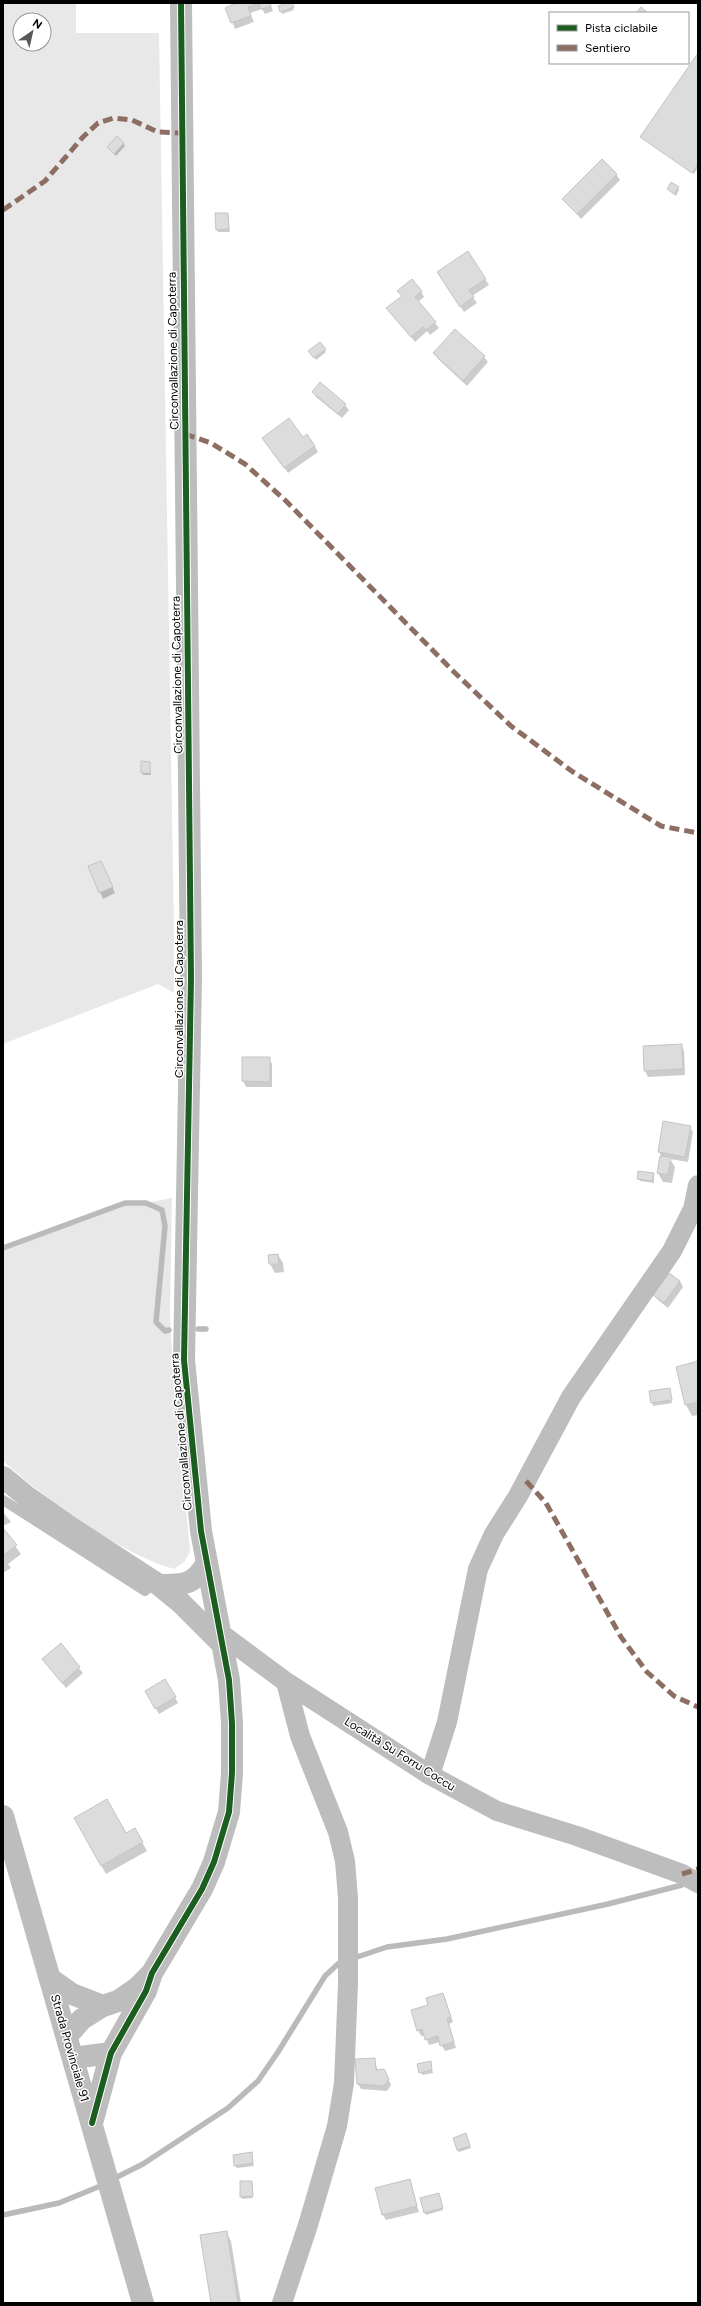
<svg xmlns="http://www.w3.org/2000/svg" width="701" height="2306" font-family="Figtree,sans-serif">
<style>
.green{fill:#e8e8e8;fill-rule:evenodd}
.shadow{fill:#0003}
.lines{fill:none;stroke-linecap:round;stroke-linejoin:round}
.stream{stroke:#bababa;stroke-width:5.5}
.building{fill:#dcdcdc;stroke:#c4c4c4}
.service{stroke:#bdbdbd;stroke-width:10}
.minor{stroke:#bdbdbd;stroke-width:20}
.tertiary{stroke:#bdbdbd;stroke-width:22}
.quiet{stroke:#8d6e63;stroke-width:5;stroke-dasharray:10 5;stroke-linecap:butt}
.cycleway-casing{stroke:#fff;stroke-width:8}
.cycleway{stroke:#1b5e20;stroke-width:6}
.labels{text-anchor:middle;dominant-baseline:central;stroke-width:3;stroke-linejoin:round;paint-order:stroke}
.street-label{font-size:12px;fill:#000;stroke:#fff}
</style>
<rect width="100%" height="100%" fill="#fff"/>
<path class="green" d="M3,3h73v30h83l15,900v60l-16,-9 -155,60zM20,20h24v24h-24z
M172,1198l-2,117 2,36 18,201 -6,10 -10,7c-54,-15 -128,-70 -171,-108v-213l122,-45h21z"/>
<path class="shadow" d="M237,3h33l3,8 -8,3 -3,-5 -12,4 4,9 -19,7 -8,-21z
M291,3l3,7 -12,4 -3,-7z
M698,55v113l-4,6 -52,-37z
M123,143l2,3 -9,10 -7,-7z
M616,174l4,6 -39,39 -17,-19z
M678,188l1,2 -3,6 -8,-7z
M227,214l3,18h-12l-1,-2z
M442,278l43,1 4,6 -17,11 5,7 -13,9z
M399,291h22l3,6 -6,5 21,26 -9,7 -3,-4 -12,11 -27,-34 14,-11z
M325,350l1,2 -10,8 -5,-7z
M434,353l50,4 4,5 -21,24 -29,-27z
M313,392l32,13 4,5 -7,8 -26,-21z
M303,439l12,7 3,6 -30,21 -22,-30z
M149,763l2,12h-8l-1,-3z
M89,867l15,1 11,25 -12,6z
M681,1045l3,6 1,24 -37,2 -3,-6 -1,-24z
M269,1058l3,6v23h-26l-3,-6z
M690,1127l3,5 -5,30 -18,-3 5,8 -3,16 -9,-1 -5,-9 3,-17 -2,-5z
M654,1174v9l-14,-2 -2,-3z
M278,1255l5,8 1,9 -9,1 -5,-9 -1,-8z
M670,1274l10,7 3,6 -15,21 -10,-8 -4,-5z
M698,1362v53l-6,1 -6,-11z
M669,1389l3,14 -19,3 -3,-14z
M3,1512l8,10 -8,4z
M3,1530l18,24 -13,10 3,4 -8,5z
M60,1645l23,28 -17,15 -19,-23z
M165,1680l13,23 -19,11 -13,-23z
M75,1818l51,16 9,-5 12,22 -41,23z
M443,1994l10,28 -4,2 7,24 -11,3 -5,-9 -11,3 -4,-10 -4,1 -3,-6 11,-24z
M374,2059l4,12 9,5 4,9 -4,6 -26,-2 -3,-5z
M430,2062l3,11 -11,2 -4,-11z
M466,2135l5,13 -12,4 -2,-2z
M251,2153l3,13 -17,2 -2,-3z
M409,2180l10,32 -33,8 -3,-5z
M251,2182l2,16 -11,1 -1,-3z
M439,2194l4,16 -17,5 -1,-3z
M226,2232l5,9 10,62h-29z"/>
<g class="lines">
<path class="stream" d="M3,1248l122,-45h21l16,7 3,16 -9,96 9,9 4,-1
M198,1329h8
M117,2177l26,-13 85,-56 30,-27 20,-29 47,-76 14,-13 48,-16 60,-8 161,-35 74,-19
M3,2215l56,-12 39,-16"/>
</g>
<path class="building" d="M236,3h34l1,3 -10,3 -2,-6 -11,4 3,9 -20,7 -6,-15z
M287,3h5l2,4 -14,5 -2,-6z
M641,7l7,6h-12z
M698,53v111l-6,9 -52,-36z
M117,136l7,7 -10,11 -7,-7z
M602,159l15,15 -40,40 -15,-15z
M671,182l8,5 -5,7 -7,-5z
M215,213h13l1,16 -13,1z
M468,251l18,28 -17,11 5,7 -14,10 -23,-35z
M412,279l10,12 -7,6 21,25 -10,8 -3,-3 -12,10 -25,-29 16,-12 -5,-5z
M455,329l30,27 -22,25 -30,-28z
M320,342l6,7 -12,9 -6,-7z
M320,382l26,22 -8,10 -26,-22z
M289,418l14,19 4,-3 8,12 -31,22 -22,-30z
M141,761l9,1v11h-9z
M101,861l12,26 -14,6 -11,-27z
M682,1044l1,25 -39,2 -1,-25z
M242,1057h28v25l-28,-1z
M663,1121l28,5 -6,31 -27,-5z
M660,1156l11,1 -3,18 -11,-2z
M638,1171l16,2 -2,8 -15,-2z
M278,1254l1,10h-10l-1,-9z
M669,1273l11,8 -16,22 -11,-8z
M698,1361v41l-13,3 -9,-38z
M670,1388l2,12 -21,3 -2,-12z
M3,1528l14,17 -13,10 2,4 -3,2z
M61,1643l19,24 -18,16 -20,-24z
M165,1679l11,18 -21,12 -10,-18z
M107,1799l19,34 9,-5 8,14 -42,24 -27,-48z
M443,1993l8,24 -4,1 7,24 -14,4 -2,-10 -13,4 -3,-11 -5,2 -6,-21 17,-5 -2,-7z
M375,2058l1,12 8,-1 5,10 -5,7 -27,-2 -2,-25z
M431,2061l1,9 -13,3 -2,-9z
M466,2133l4,13 -13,4 -4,-12z
M252,2152l1,11 -19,3 -1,-11z
M410,2179l7,27 -35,9 -7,-27z
M240,2181h12l1,15 -13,1z
M439,2193l4,15 -19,5 -4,-15z
M227,2231l11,72h-27l-11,-68z"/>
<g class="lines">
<path class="service" d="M3,1500l142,91 9,-9"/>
<path class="minor" d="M220,1633l66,49 144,93 67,36 80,25 105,38 16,9
M430,1775l17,-53 31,-153 16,-35 24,-38 53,-99 101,-146 21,-42 5,-24
M282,2303l26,-78 29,-99 7,-43 4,-99v-86l-3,-37 -7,-29 -38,-96 -14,-54"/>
<path class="tertiary" d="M3,1477l23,19 44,31 89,58 22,18 42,42
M159,1585c25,0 36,0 48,-23
M3,1816l140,487
M52,1980l20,14 31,12
M67,2036l15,-17 21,-13 15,-5 19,-13 13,-13
M73,2058l38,-5
M92,2123l19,-70 35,-62 6,-18 50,-84 12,-27 15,-50 3,-39v-50l-3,-43 -28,-149 -17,-171 7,-382 -10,-975"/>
<path class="quiet" d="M3,210l42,-29 38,-44 15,-14 16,-5 18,2 26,12 24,1
M185,434l26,9 34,21 41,37 168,171 57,54 62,46 88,54 37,7
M526,1481l20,22 75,134 26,35 27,24 24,11
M682,1874l16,-5"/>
<g class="cycleway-casing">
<path id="cycleway" d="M92,2123l19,-70 35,-62 6,-18 50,-84 12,-27 15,-50 3,-39v-50l-3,-43 -28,-149 -17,-171 7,-382 -10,-975"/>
</g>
<use href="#cycleway" class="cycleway"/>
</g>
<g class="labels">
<g class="street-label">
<text transform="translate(173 351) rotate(-91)">Circonvallazione di Capoterra</text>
<text transform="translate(177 675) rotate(-91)">Circonvallazione di Capoterra</text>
<text transform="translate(179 999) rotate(-90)">Circonvallazione di Capoterra</text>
<text transform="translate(181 1432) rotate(-95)">Circonvallazione di Capoterra</text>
<text transform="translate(400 1754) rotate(32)">Località Su Forru Coccu</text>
<text transform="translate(70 2048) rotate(74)">Strada Provinciale 91</text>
</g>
</g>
<rect width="701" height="2306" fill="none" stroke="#000000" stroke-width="8"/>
<rect x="549" y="12" width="140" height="52" fill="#ffffff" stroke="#999999"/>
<rect x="557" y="25" width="20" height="6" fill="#1b5e20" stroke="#999999"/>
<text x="585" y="32" font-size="12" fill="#000000">Pista ciclabile</text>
<rect x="557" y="45" width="20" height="6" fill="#8d6e63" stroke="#999999"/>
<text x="585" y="52" font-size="12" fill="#000000">Sentiero</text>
<g transform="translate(32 32) rotate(34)"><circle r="19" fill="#ffffff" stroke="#999999"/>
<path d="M0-3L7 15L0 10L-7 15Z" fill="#595959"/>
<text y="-6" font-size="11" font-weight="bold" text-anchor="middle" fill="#000000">N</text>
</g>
</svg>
